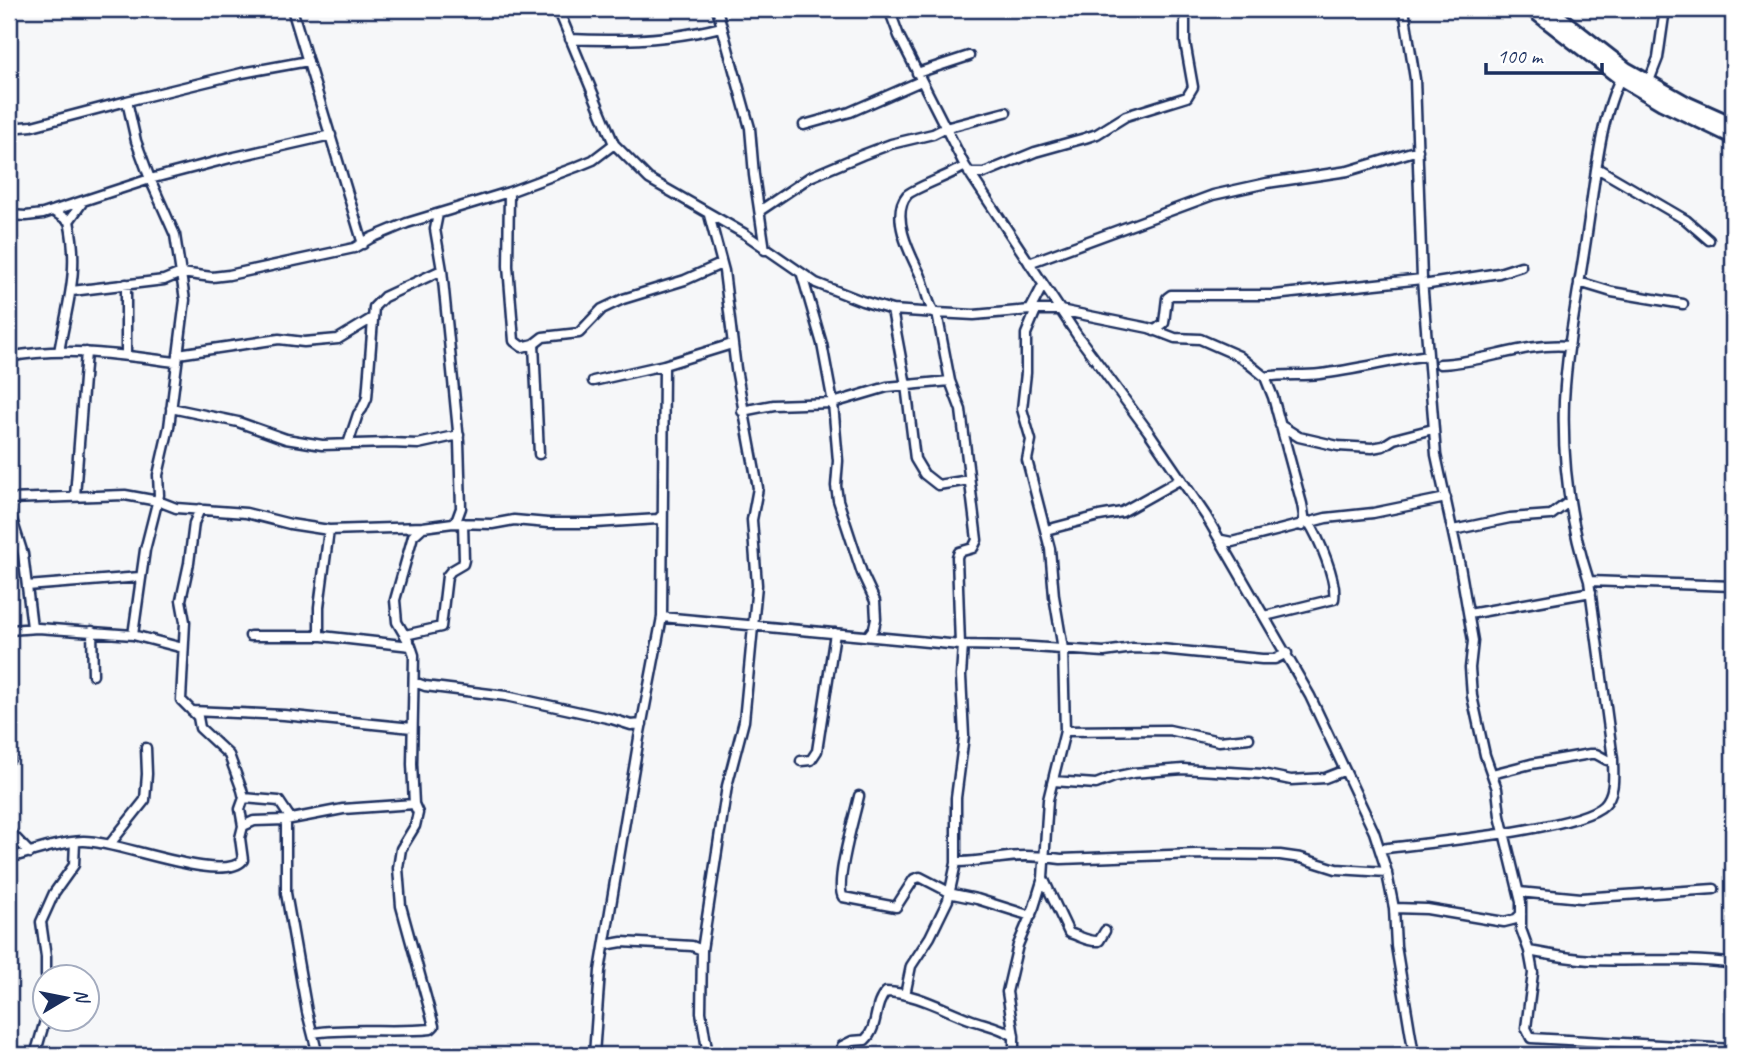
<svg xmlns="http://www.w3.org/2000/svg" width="1742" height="1064" font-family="Caveat,sans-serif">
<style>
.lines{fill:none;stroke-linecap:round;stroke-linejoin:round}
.minor-casing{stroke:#1b2f5e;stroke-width:13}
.highway-casing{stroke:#1b2f5e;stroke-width:18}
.minor{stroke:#fff;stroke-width:8}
.highway{stroke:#fff;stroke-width:12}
</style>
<rect width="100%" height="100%" fill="#f6f7f9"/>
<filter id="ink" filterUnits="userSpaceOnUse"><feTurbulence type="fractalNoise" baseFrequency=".0143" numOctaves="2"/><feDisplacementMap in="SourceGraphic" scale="14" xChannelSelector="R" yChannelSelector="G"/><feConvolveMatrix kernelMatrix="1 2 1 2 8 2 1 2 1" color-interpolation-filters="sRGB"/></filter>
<g filter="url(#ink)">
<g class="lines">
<g class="minor-casing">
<path id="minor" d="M292,9l71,235
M558,9l56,135 35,35 96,55 71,49 46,18 30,9 45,3 37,2 56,-5h30l89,18 26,10 25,1 39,17 26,21 8,20 29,107 2,12 -2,10
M717,9l33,119 4,47 11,75
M889,9l10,27 66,130 112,169 71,96 58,85 104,180 64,136 12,37 8,39 2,38 18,109
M1404,9l11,70 7,200 14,176 24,111 13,75 -3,27 2,28 13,59 12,34 3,27 21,86v27l8,22c21,4 43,8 64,9 47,2 94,-3 140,4
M570,39c52,3 101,1 151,-12
M917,73l52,-17
M1622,75c-22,42 -27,105 -34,151 -8,59 -21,116 -24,175 -2,61 6,122 25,180l144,5
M1649,81l9,-23 7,-49
M127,101l115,-28 66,-12
M804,125l46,-13 71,-31
M9,128l23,-2 95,-25 9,40 14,38 -107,35 -17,2 -17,-1
M1597,168l89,52 23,20
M969,173h15l51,-21 50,-14 12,-4 29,-18 61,-19 6,-10 -8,-45v-33
M509,192l-1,74 6,75 8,6 12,-3 9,-7 36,-4 23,-24 21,-10 62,-19 36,-16
M761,210l49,-33 52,-22 29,-11 42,-10 12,-6 61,-16
M53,211l16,10 13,-18
M1029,263l184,-68 54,-12 81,-12 70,-21
M802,275l20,69 11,59 5,58 -2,25 2,14 24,73 13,28 1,18 -2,9 -6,8
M1579,282l33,10 71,12
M126,284v71
M1423,285l76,-12 22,-7
M72,291l92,-11 17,-7 31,4 17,-2 125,-27 17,-10 36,-15 102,-31 67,-25 17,-7 21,-16
M892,310l14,75 9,74 9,15 14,11 31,-5
M1030,310l13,-25
M934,313c-9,-16 -8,-27 -15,-41 -9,-18 -29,-57 -12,-77 5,-6 46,-21 58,-29
M1154,331l10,-8 3,-25 4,-3h103l148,-16
M534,344l5,110
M59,352c8,-48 21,-81 10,-131
M178,354l101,-15 25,3 34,-3 33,-20
M9,357c56,-11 111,-2 167,5
M1440,364c44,-1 84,-22 129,-18
M1265,377c19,-3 36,-1 55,-3 36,-4 72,-14 108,-19
M593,381l71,-16
M950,381l11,29 16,130 -4,8 -14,4 -2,5 3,88
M171,408l67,14 48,17 36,6 67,-2 29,1 41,-9
M742,411l31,-6 60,-2 54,-16 63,-6 -13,-68
M1280,425l19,12 39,9 34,2 11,-2 11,-7 39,-10
M348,444l10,-30 4,-5 5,-11 7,-91 10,-10 58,-27
M75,496l11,-144
M9,499l116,-4 33,6 18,7 70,5 44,11 39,6 94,-3 30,-4 4,-4 4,-11 -2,-67 -17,-171 -7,-41 3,-15
M200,509l-6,14 -5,40 -8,37 4,22 -4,78 17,17 2,11 29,27 13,35 2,8 -4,11 3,17
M9,510l14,44 9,73
M453,523l39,1 22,-4 34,3h47l63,-4 4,-4
M1046,530l53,-14 23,-4 59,-33
M1453,530l57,-12 41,-3 19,-14
M1222,540l10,2 94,-24 47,-5 73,-15
M27,586l113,-9
M1469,614l122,-22
M1265,616l69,-17c3,-19 -15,-61 -26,-78
M662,617l298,28 59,1 85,6 29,-4 28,1 101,10h13l12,-6
M9,630l29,-2 95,7 50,13
M92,631l1,44
M133,635l12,-85 14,-55 -1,-20 11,-48 16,-127 -10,-65 -25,-56 80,-21 101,-23
M405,635l36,-8 6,-51 4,-5 12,-7 1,-4 -1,-37
M250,636h72l89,10
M319,636v-29l10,-77
M414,682l11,4 81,10 106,23 19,6 11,-1
M192,711l92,4 128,13
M1065,731l104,-1 50,11 30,-3
M9,756l1,3
M801,761l10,-1 6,-9 18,-118
M1492,774l39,-10 59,-10h6l11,6
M1053,781l43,3 18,-7 19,-4 50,-4 79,5 29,6 34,-2 18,-7
M859,796c-4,19 -25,88 -16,101l53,10 18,-28 6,-2 33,17 24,5 54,17
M244,798l35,3 12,18
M286,820l57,-11 71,-5
M9,831l21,22
M9,832l3,26
M110,844l35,-44 2,-26 -1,-26
M1380,849c42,-6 199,-19 224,-44 12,-12 9,-31 9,-46l-24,-178
M9,858c23,-6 50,-16 74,-17 33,-1 139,44 160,19l-3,-22 3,-12 11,-5 32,-1v73l21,119 11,43
M956,862c15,0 29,-2 44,-4 20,-3 42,-2 61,1l135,-5 84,1 21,3 35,11 51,3
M1043,878l26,55c11,3 19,9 30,8l6,-10
M1519,892l62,6 133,-9
M1394,908l33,1 77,13 12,-3 5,-5
M605,945l17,-3 70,4 10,4
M1529,951l4,22 -7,55 5,10 202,11
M46,976v-19l-5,-35 13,-29 20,-28 1,-23
M905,995l6,-29 19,-29 18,-37 8,-37v-65l8,-62 -3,-60 2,-31
M313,1033c39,-6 79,0 118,-4l3,-3 -33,-120 -3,-38 3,-19 14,-23 3,-13 -4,-9 -2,-40 2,-109 -3,-9 -14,-24 -2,-22 18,-64 10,-9
M9,1053l3,2
M35,1055l11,-38
M594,1055l6,-84 39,-233 23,-121 2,-252 68,-21
M708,1055l-7,-43 1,-62 25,-164 17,-65 13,-136 -5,-65 6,-32 -22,-119 -12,-98 -15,-56
M841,1055l1,-9 10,-5 13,-1c14,-13 8,-35 21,-48 30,1 58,18 86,28 15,5 28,7 42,16
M1014,1055v-19l-7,-44 11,-47 16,-38 9,-29 5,-78 17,-69 -2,-82 -9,-53 -4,-47 -23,-89 4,-20 -9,-31 4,-36v-39l10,-24"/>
</g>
<g class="highway-casing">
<path id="highway" d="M1531,9l89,69 42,25 71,34
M1549,9l77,60 62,35 45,20"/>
</g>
<use href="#minor" class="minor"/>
<use href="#highway" class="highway"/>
</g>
</g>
<rect width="1742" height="1064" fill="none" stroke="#fff" stroke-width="35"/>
<rect x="18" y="18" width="1707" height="1029" fill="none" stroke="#1b2f5e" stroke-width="2.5" filter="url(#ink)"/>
<g transform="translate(66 998) rotate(80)"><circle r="33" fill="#ffffff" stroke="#a4acbf" stroke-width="2"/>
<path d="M0-5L12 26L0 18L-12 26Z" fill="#1b2f5e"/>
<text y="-10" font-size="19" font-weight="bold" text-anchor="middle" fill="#1b2f5e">N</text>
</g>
<path d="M1486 63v10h116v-10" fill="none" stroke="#1b2f5e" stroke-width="3.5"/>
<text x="1497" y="63" font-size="21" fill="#1b2f5e" stroke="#ffffff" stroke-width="5" paint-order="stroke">100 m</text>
</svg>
